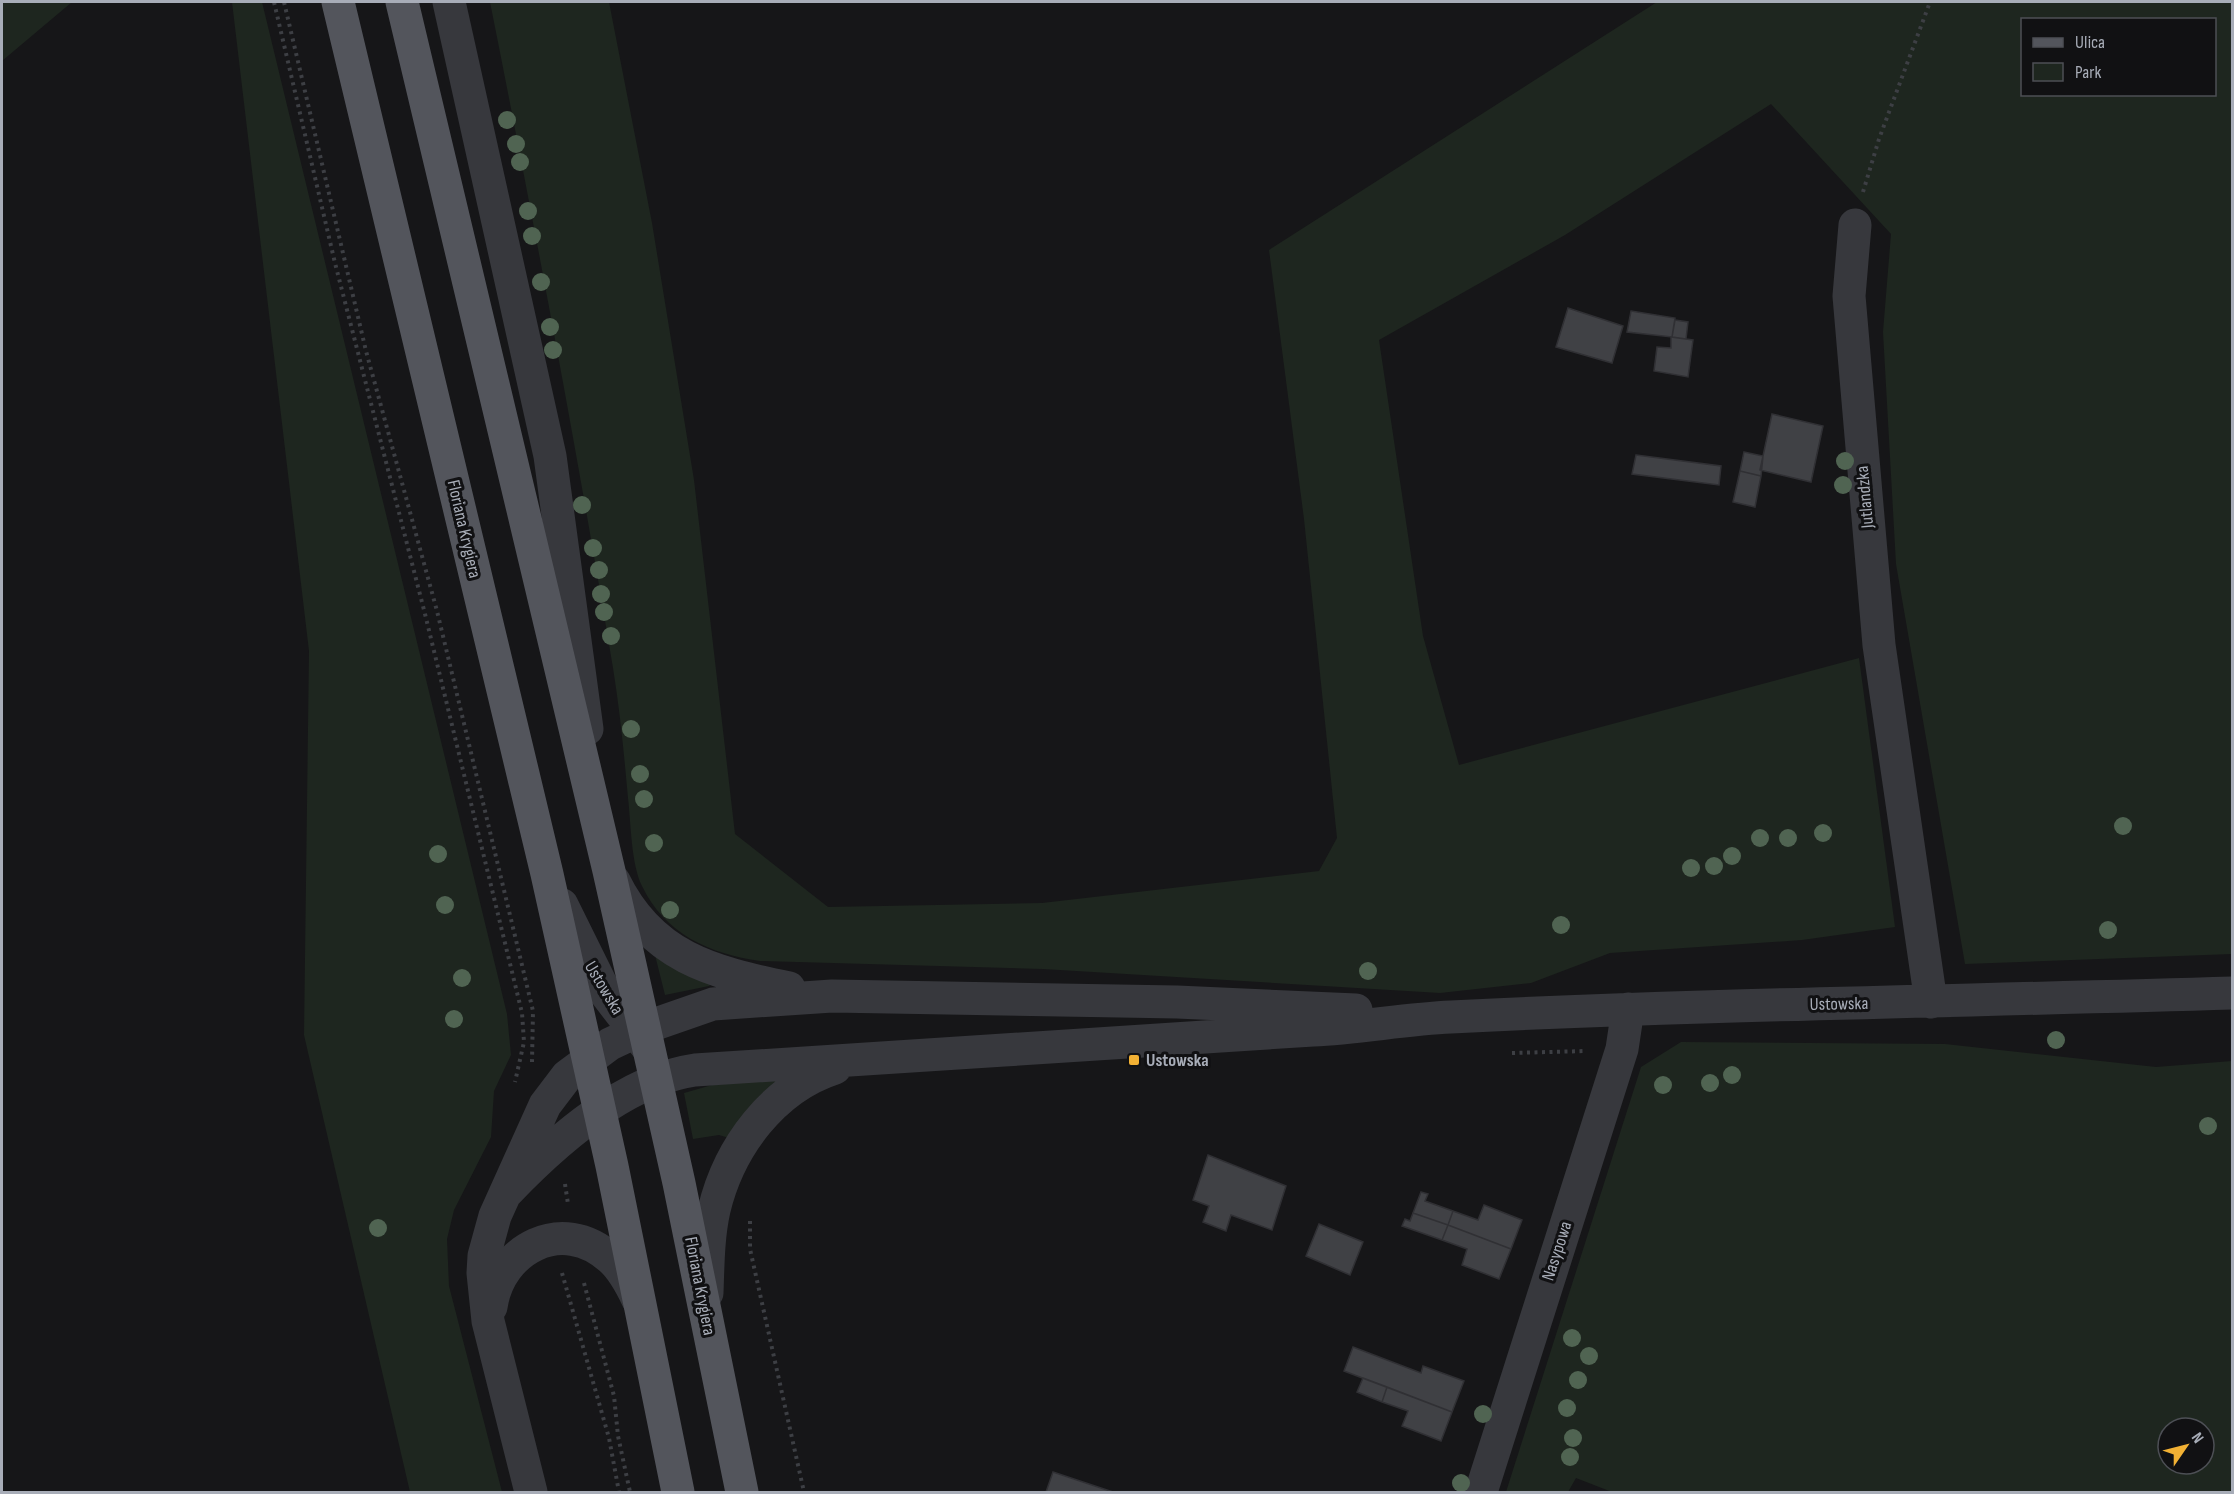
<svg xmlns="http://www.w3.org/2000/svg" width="2234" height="1494" font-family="'Sofia Sans Condensed',sans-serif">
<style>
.green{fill:#1e261f;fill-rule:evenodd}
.building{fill:#404145;stroke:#303034;stroke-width:1.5}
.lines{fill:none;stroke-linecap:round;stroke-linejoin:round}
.path{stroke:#3d3f44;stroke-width:4;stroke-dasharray:3 4.5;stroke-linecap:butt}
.minor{stroke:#37383d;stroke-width:33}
.major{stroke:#53555c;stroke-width:33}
.tree{fill:#506452}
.poi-dot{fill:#f2b134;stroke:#111113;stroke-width:2}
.labels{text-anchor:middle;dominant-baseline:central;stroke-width:6;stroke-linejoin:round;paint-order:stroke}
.street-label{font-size:18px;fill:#a8adb8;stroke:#111113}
.poi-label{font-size:18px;font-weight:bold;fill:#a8adb8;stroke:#111113;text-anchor:start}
</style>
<rect width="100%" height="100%" fill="#161618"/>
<path class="green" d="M2,2h70l-70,59z
M232,2h30l245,1012 4,41 -17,36 -3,46 -37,73 -7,29 2,47 53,206h-92l-106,-457 5,-384z
M490,2h119l43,221 42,257 41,354 93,73 214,-4 277,-32 18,-33 -33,-319 -35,-269 388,-248h575v952l-267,10 -69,-400 -13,-232 8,-98 -120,-130 -206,131 -186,105 44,296 36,129 400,-107 36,269 -93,13 -192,13 -79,30 -91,10 -397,-24 -283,-8c-50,-7 -95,-27 -118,-75 -11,-22 -11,-63 -14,-88 -4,-44 -8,-87 -15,-130 -37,-223 -79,-445 -123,-666zM2022,20h192v74h-192z
M655,955l56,29 -2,2 -44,9z
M1681,1042l264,2 211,23 76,-6v431h-620l-36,-14 -8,14h-62l135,-425zM2168,1428h36v36h-36z
M775,1080l2,2 -48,56 -10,-3 -26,4 -9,-46 28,-8z"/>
<path class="building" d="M1568,308l55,18 -11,37 -56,-16z
M1631,311l44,7 -3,19 -45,-5z
M1675,320l13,2 -2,17 -14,-2z
M1671,337l22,3 -5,37 -34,-6 3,-24 14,1z
M1772,414l51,12 -12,56 -51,-12z
M1744,452l19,4 -2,20 -21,-5z
M1636,455l85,11 -2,19 -87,-11z
M1740,471l21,5 -6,31 -22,-5z
M1208,1155l78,31 -14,44 -41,-15 -5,16 -23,-9 6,-16 -16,-6z
M1421,1192l7,2 -3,7 28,10 -5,14 -35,-12z
M1484,1205l38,15 -11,29 -63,-24 5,-14 25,9z
M1413,1213l35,12 -6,15 -40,-14 3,-7 5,2z
M1319,1224l44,18 -13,33 -44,-19z
M1448,1225l63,24 -12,30 -37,-14 5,-16 -25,-9z
M1353,1347l68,26 2,-7 41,15 -12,31 -108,-41z
M1363,1378l24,9 -5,15 -25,-10z
M1387,1387l65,25 -11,29 -39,-15 6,-15 -26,-9z
M1053,1472l60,20h-67z"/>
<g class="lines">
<path class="path" d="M274,2l61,261 90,351 97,399 2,29 -9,40
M284,2l82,349 71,260 96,400 -1,51
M1863,192l16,-53 51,-137
M1512,1053l74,-2
M565,1184l3,20
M750,1221v28l54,243
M562,1273l47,165 10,54
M584,1283l30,113 4,40 12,56"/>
<path class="minor" d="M449,2l101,454 37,273
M1855,225l-6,71 30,349 52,357
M614,881c37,76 97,91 175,107
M562,905l44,89 41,53
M507,1192c48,-50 117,-112 188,-122 206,-12 412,-28 618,-40 46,-2 92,-11 138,-13 260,-13 521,-16 781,-24
M707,1293c1,-28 1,-56 7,-83 15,-63 59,-122 121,-142
M491,1307c8,-58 71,-92 119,-49 13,11 21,27 28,42
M531,1492l-43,-171 -5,-48 1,-17 11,-40 50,-111 22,-29 43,-32 34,-16 69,-24 119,-8 345,6 179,8
M1481,1492l141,-443 6,-40"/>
<path class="major" d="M338,2l209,872 65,292 66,326
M402,2l207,869 70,312 63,309"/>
</g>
<g class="tree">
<circle cx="507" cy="120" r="9"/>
<circle cx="516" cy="144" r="9"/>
<circle cx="520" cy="162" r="9"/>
<circle cx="528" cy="211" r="9"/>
<circle cx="532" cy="236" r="9"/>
<circle cx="541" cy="282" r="9"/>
<circle cx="550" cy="327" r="9"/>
<circle cx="553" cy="350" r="9"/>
<circle cx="1845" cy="461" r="9"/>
<circle cx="1843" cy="485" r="9"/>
<circle cx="582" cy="505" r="9"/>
<circle cx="593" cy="548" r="9"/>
<circle cx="599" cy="570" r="9"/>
<circle cx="601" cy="594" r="9"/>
<circle cx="604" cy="612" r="9"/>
<circle cx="611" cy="636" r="9"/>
<circle cx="631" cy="729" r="9"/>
<circle cx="640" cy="774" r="9"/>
<circle cx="644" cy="799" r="9"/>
<circle cx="2123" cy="826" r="9"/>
<circle cx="1823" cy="833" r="9"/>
<circle cx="1760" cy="838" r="9"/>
<circle cx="1788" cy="838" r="9"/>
<circle cx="654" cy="843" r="9"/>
<circle cx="438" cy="854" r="9"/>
<circle cx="1732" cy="856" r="9"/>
<circle cx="1714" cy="866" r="9"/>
<circle cx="1691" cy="868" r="9"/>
<circle cx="445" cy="905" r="9"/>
<circle cx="670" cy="910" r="9"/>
<circle cx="1561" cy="925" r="9"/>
<circle cx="2108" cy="930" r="9"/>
<circle cx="1368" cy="971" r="9"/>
<circle cx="462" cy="978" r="9"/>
<circle cx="454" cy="1019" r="9"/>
<circle cx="2056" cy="1040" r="9"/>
<circle cx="1732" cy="1075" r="9"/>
<circle cx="1710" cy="1083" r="9"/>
<circle cx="1663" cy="1085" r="9"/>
<circle cx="2208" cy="1126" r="9"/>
<circle cx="378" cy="1228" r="9"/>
<circle cx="1572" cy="1338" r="9"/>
<circle cx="1589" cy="1356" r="9"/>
<circle cx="1578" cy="1380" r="9"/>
<circle cx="1567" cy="1408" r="9"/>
<circle cx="1483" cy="1414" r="9"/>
<circle cx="1573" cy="1438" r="9"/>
<circle cx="1570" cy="1457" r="9"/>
<circle cx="1461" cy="1483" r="9"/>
</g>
<rect class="poi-dot" x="1128" y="1054" width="12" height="12" rx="3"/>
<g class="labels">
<g class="street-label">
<text transform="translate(1865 497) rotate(-95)">Jutlandzka</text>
<text transform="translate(464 529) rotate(77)">Floriana Krygiera</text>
<text transform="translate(604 988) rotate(59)">Ustowska</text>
<text transform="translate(1839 1004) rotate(-1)">Ustowska</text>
<text transform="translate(1557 1251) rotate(-72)">Nasypowa</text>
<text transform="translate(700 1286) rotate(79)">Floriana Krygiera</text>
</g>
<g class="poi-label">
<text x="1146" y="1060">Ustowska</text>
</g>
</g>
<rect width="2234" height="1494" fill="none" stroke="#a8adb8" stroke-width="6"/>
<rect x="2021" y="18" width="195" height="78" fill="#111113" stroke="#4d4f55" stroke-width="1.5"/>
<rect x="2033" y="38" width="30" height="9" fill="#53555c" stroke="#4d4f55" stroke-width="1.5"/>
<text x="2075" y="48" font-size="18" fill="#a8adb8">Ulica</text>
<rect x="2033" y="63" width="30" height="18" fill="#1e261f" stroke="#4d4f55" stroke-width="1.5"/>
<text x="2075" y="78" font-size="18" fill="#a8adb8">Park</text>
<g transform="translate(2186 1446) rotate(55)"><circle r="28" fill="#111113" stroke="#4d4f55" stroke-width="1.5"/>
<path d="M0-4.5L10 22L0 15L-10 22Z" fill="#f2b134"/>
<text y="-9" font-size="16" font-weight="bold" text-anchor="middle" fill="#a8adb8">N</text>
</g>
</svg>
